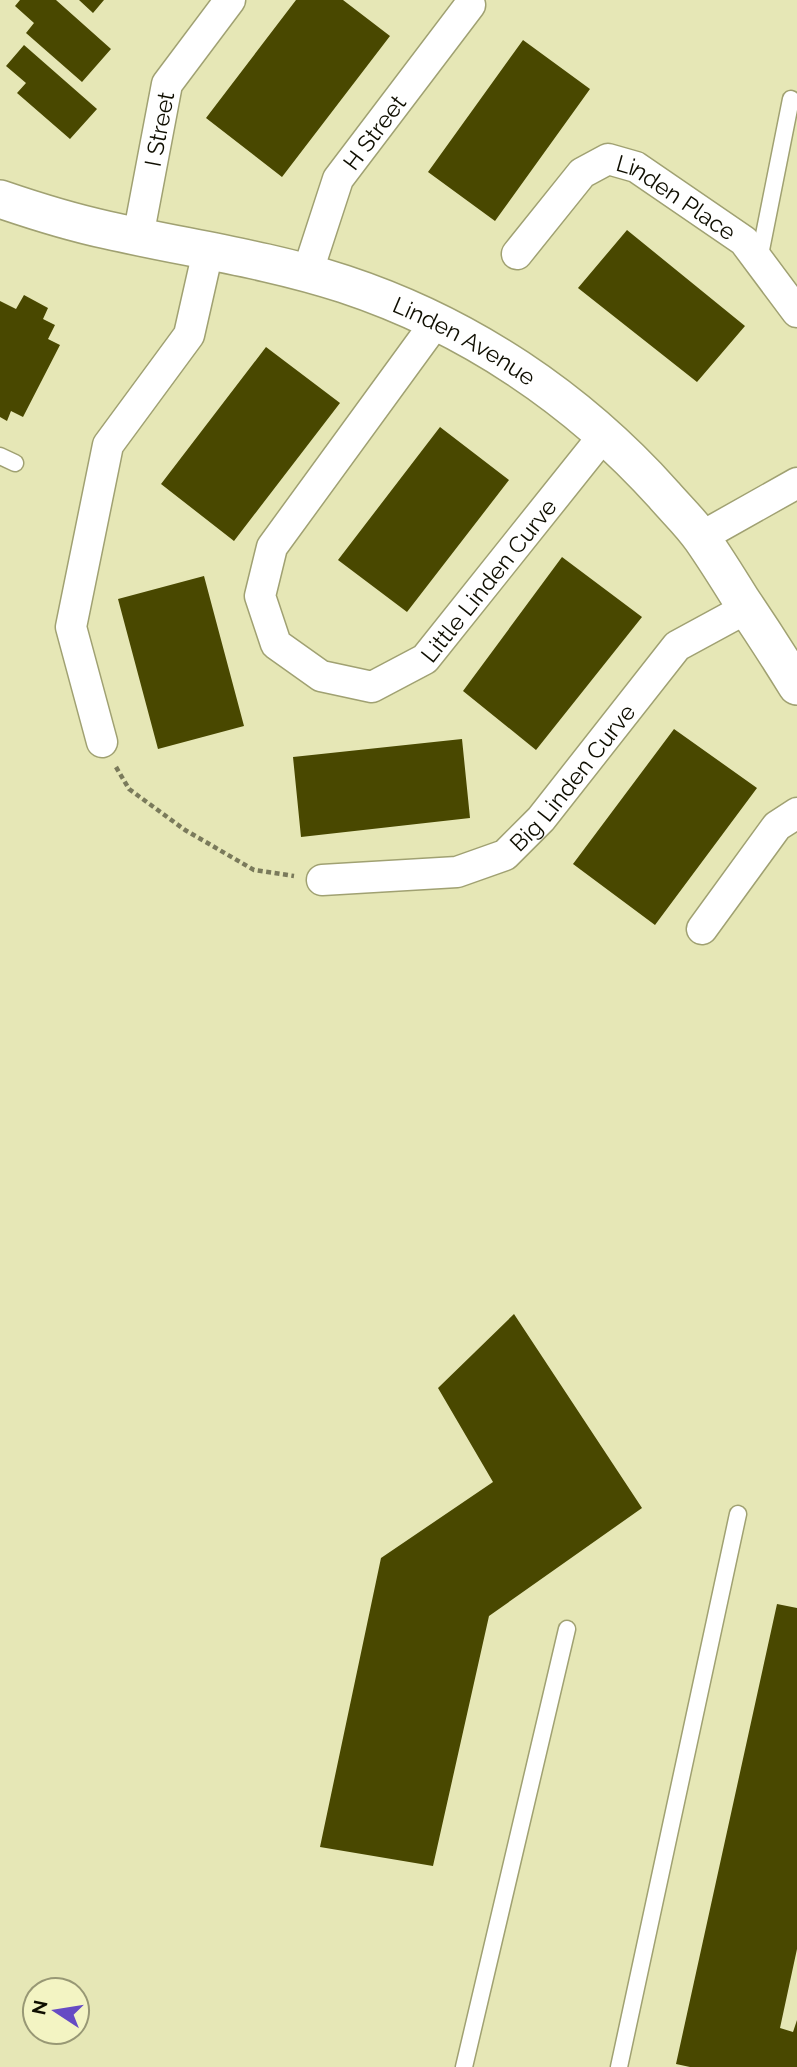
<svg xmlns="http://www.w3.org/2000/svg" width="797" height="2067" font-family="Raleway,sans-serif">
<style>
.building{fill:#494800}
.lines{fill:none;stroke-linecap:round;stroke-linejoin:round}
.service-casing{stroke:#a0a172;stroke-width:19}
.minor-casing{stroke:#a0a172;stroke-width:33}
.tertiary-casing{stroke:#a0a172;stroke-width:40}
.path{stroke:#7a7a5b;stroke-width:4.5;stroke-dasharray:5 3.5;stroke-linecap:butt}
.service{stroke:#fff;stroke-width:16}
.minor{stroke:#fff;stroke-width:30}
.tertiary{stroke:#fff;stroke-width:37}
.labels{text-anchor:middle;dominant-baseline:central;stroke-width:7;stroke-linejoin:round;paint-order:stroke}
.street-label{font-size:23px;fill:#0f0e01;stroke:#f3f4c3}
</style>
<rect width="100%" height="100%" fill="#e6e7b6"/>
<path class="building" d="M20,0h36l55,49 -29,33 -56,-49 8,-10 -19,-17z
M79,0h25l-11,13z
M296,0h47l47,36 -108,141 -76,-59z
M523,40l67,49 -95,132 -67,-49z
M24,45l73,64 -27,30 -53,-46 9,-10 -20,-17z
M627,230l118,96 -48,56 -119,-94z
M24,295l24,13 -5,11 12,6 -7,14 12,6 -37,72 -12,-6 -4,10 -7,-4v-116l16,8z
M266,347l74,56 -106,138 -73,-57z
M440,427l69,53 -102,132 -69,-52z
M562,557l80,60 -106,133 -73,-59z
M204,576l40,150 -86,23 -40,-150z
M674,729l83,59 -102,137 -82,-61z
M462,739l8,79 -169,19 -8,-80z
M514,1314l128,194 -153,108 -56,250 -113,-19 61,-289 112,-76 -55,-94z
M777,1604l20,4v341l-17,79 13,4 4,-12v47h-107l-14,-3z"/>
<g class="lines">
<g class="service-casing">
<path id="service" d="M759,260l32,-161
M0,456l15,7
M464,2067l103,-438
M619,2067l119,-553"/>
</g>
<g class="minor-casing">
<g id="minor">
<path id="s1" d="M138,237l29,-153 63,-84"/>
<path id="s2" d="M517,254l65,-81 26,-14 28,8 108,74 53,71"/>
<path id="s3" d="M307,274l31,-95 132,-174"/>
<path id="s4" d="M436,322l-164,225 -12,49 16,48 45,32 51,11 53,-28 179,-224"/>
<path d="M701,537l96,-54"/>
<path d="M102,742l-31,-115 37,-182 81,-110 19,-84"/>
<path id="s5" d="M322,880l135,-8 48,-17 36,-36 136,-173 70,-38"/>
<path d="M702,929l75,-103 20,-13"/>
</g>
</g>
<g class="tertiary-casing">
<g id="tertiary">
<path id="s6" d="M0,199c35,12 70,23 107,31 79,18 161,29 237,54 124,41 233,114 320,211 12,14 27,28 38,44 14,20 27,41 40,62 19,28 37,56 55,85"/>
</g>
</g>
<path class="path" d="M116,767l13,22 56,41 69,40 40,6"/>
<use href="#service" class="service"/>
<use href="#minor" class="minor"/>
<use href="#tertiary" class="tertiary"/>
</g>
<g class="labels">
<g class="street-label">
<text stroke="none"><textPath href="#s1" startOffset="110">I Street</textPath></text>
<text stroke="none"><textPath href="#s3" startOffset="159">H Street</textPath></text>
<text stroke="none"><textPath href="#s2" startOffset="212">Linden Place</textPath></text>
<text stroke="none"><textPath href="#s6" startOffset="488">Linden Avenue</textPath></text>
<text stroke="none"><textPath href="#s4" startOffset="648">Little Linden Curve</textPath></text>
<text stroke="none"><textPath href="#s5" startOffset="289">Big Linden Curve</textPath></text>
</g>
</g>
<g transform="translate(56 2011) rotate(282)"><circle r="33" fill="#f3f4c3" stroke="#989875" stroke-width="2"/>
<path d="M0-5L12 26L0 18L-12 26Z" fill="#664bc4"/>
<text y="-10" font-size="19" font-weight="bold" text-anchor="middle" fill="#0f0e01">N</text>
</g>
</svg>
